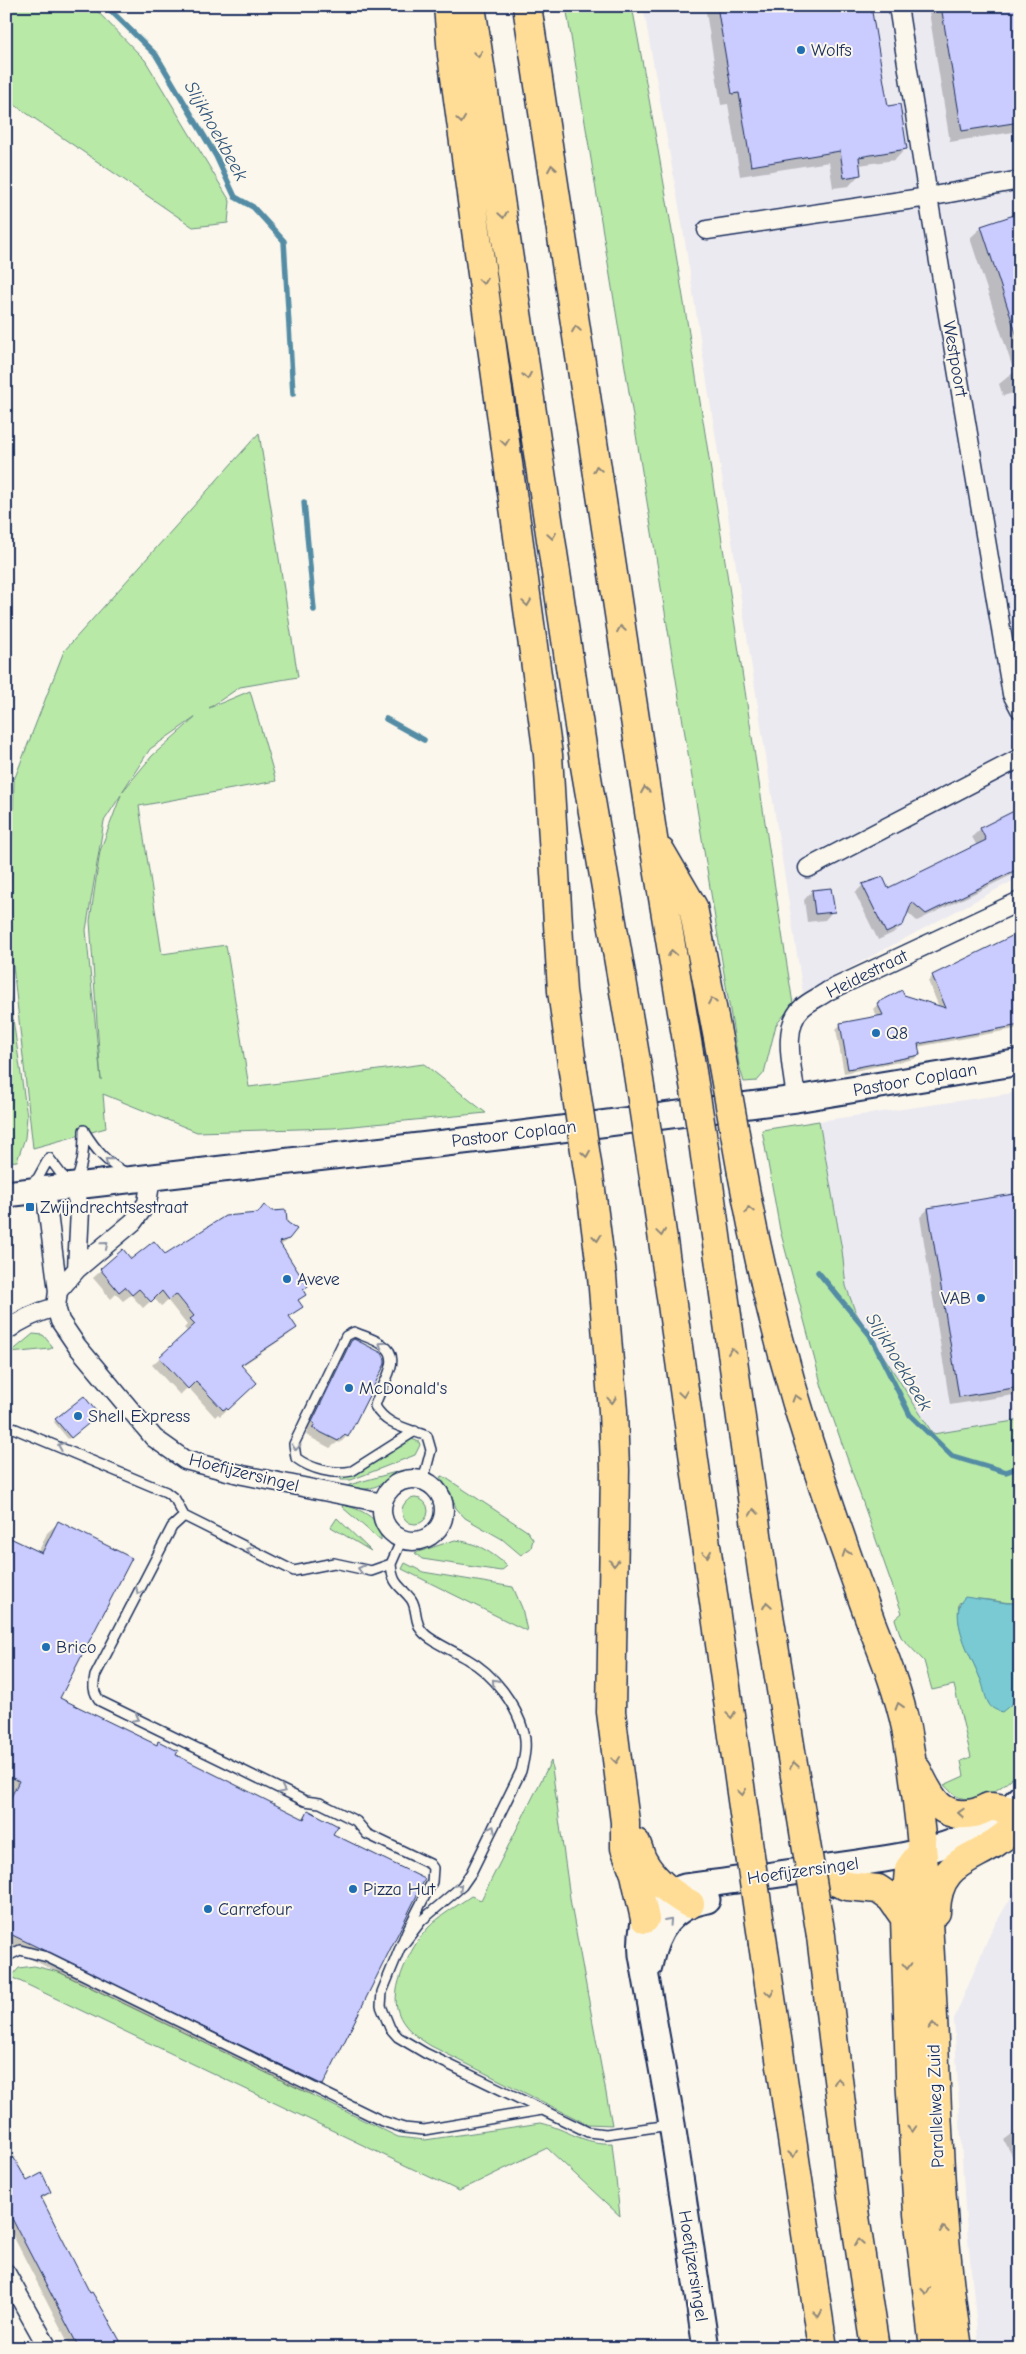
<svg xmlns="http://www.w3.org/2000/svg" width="1026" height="2354" font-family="'Comic Neue',sans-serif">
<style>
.built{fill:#eceaf1}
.green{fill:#b9e9a7;stroke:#6a8c82;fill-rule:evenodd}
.water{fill:#79cad2;stroke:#538ca4}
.shadow{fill:#0003}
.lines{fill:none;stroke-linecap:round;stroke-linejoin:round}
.stream{stroke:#538ca4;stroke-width:5.5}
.building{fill:#cacbfe;stroke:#1b2f5e}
.lane-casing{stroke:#1b2f5e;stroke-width:12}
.street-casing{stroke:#1b2f5e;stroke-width:21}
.secondary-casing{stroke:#1b2f5e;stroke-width:29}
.highway-casing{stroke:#1b2f5e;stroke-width:31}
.lane{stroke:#fbf7ec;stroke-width:9}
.street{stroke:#fbf7ec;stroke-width:18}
.secondary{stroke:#fbf7ec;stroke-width:25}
.highway{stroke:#ffdd96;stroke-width:28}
.highway-bridge-casing{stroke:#1b2f5e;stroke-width:31;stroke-linecap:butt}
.highway-bridge{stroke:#ffdd96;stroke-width:28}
.oneway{stroke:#8d867a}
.oneway2{stroke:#8b93a5}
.poi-dot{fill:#1f6fb2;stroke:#fbf7ec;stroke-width:2}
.labels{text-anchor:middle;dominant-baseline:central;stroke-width:4;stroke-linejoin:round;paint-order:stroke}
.poi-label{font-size:18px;fill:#1b2f5e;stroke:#fbf7ec;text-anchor:start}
.street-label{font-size:18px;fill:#1b2f5e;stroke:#fbf7ec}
.water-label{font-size:19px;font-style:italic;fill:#32567b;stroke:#fbf7ec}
</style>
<rect width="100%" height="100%" fill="#fbf7ec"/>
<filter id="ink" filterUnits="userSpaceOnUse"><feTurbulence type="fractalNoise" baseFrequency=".02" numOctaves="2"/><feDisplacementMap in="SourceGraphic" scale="10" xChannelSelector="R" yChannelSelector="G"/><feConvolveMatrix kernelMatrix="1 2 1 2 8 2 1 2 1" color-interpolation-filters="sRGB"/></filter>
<g filter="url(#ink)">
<path class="built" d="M643,6h377v871l-217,116 -121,-770z
M1020,1092v328l-87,15 -78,-124 -9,-25 -4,-36 -23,-129z
M1020,1882v466h-41l-14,-138 -11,-191 37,-88z"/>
<path class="green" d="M6,6h86l53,54 85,141 -2,22 -35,4 -187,-128z
M566,6h66c62,331 109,665 161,998l-17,21 -12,48 -7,8 -13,1 -5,-17z
M259,433l39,244 -58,10 -31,21 41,-17 26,90 -137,25 23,148 64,-9 23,142 175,-23 62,49 -153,15 -136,4 -94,-38 3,34 -73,20 -23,-210 4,-158 50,-129zM196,717l-44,39 -30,36 28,-43zM121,795l-21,56 -10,70 11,159 -15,-150 18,-109z
M6,971l21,145 -2,22 -8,23 -11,1z
M819,1121l23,129 4,36 9,25 78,123 87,-14v183c-23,1 -39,-9 -61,0 -4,27 11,51 21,75 4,8 6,18 9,26h24l7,-7v74c-16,15 -41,36 -64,25 -4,-2 -8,-8 -12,-11l20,-9 -3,-15 10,-4 -17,-72 -22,5 -8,-29 -23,-24 -6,-18 7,-6 -80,-226 -42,-157 -18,-100z
M33,1334l10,1 10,12 -3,2 -40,4z
M412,1439l7,3 1,3 -5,10 -64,25h-10v-4l18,-5z
M403,1470c-18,12 -32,24 -56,18l2,-3z
M443,1476l84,55 6,8 -2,9 -10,7 -19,-16 -37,-21 -9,-10 -5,-15 -11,-16z
M402 1511a13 13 0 1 1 26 0a13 13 0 1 1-26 0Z
M343,1505c17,4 40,13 38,36l-39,-34z
M337,1518l34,33 -40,-24z
M455,1540c20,2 37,12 52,26l-6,5 -79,-12 -7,-6z
M405,1563l18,9 90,15 9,21 5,23 -125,-62z
M551,1761l20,144 41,220 -25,-1 -156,-78c-35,-21 -43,-41 -27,-79 6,-14 13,-27 24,-39 11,-12 29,-22 43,-32l10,4z
M34,1966l25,6 339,165 27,3 116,-17c26,6 43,22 71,20l8,73 -73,-68 -88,43 -448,-214 8,-9z"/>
<path class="water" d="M965,1597l42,6h13v94l-18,15c-6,-2 -10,-3 -13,-8 -5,-8 -5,-18 -9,-26 -8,-20 -34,-63 -15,-81z"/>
<path class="shadow" d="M705,6h165l17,101 19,41 -11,12 -36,5 1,9 -11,12 -16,2 -4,-26 -89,14 -12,-72 -7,1z
M928,6h92v125l-70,11z
M1020,214v177l-17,5 -4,-12 15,-12 -44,-134 12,-11z
M1020,810v61l-103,50 -10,-9 -5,13 -9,8 -15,7 -23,-47 8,-8 24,5 90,-44 -5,-9 8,-8z
M830,889l3,22 -8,9 -18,2 -3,-22 8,-9z
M1020,934v94l-103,19 2,8 -5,4 -70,14 -8,-44 5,-5 37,-7 -5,-8 5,-5 25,-8 36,11 -11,-26 5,-5z
M1020,1194v200l-70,11 -30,-188 8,-8z
M264,1207l24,32 -8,7 27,40 -5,5 2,4 -6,6 3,5 -13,11 7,11 -7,7 -48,32 8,24 -28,25 -2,-2 -3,3 -27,-30 -8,8 -28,-30 36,-33 -4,-4 3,-3 -19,-24 -7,5 -7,-8 -11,10 -12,-13 -8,6 -7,-7 -5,5 -18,-21 30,-27 8,10 34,-5 91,-42z
M351,1342l-4,94 -7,7 -2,-1 -8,6 -24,-13 2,-4 -3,-1 39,-81z
M95,1417l-27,22 -14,-17 2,-2z
M58,1523v176l98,47 3,-3 15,13 127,63 7,-7 24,23 -10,249 -11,11 -305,-148v-148l3,-7 -3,-1v-254l32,16 9,-20z
M1020,2128v43l-16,-31z
M6,2146l20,37 24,9 -9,7 49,95 33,54h-52l-65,-126z"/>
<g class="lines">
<path class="stream" d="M106,6l50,49 60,101 19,41 18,10 31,34 9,153
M304,502l10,108
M386,719l38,21
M818,1272l52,63 40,80 42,41 54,16 14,-5"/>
</g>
<path class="building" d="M717,6h154l17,100 12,-2 7,45 -48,8 2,18 -17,3 -4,-27 -89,15 -12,-73 -7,1z
M941,6h79v116l-58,9z
M1020,213v123h-3l-36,-110z
M1020,808v60l-94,46 -14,-12 -9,23 -17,8 -24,-49 21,-7 5,11 98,-48 -6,-12z
M831,888l4,24 -20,2 -3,-24z
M1020,932v93l-102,19 2,11 -72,14 -8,-46 43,-8 -6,-12 25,-13 2,5 42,13 -14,-33z
M1020,1193v194l-61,10 -31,-189z
M264,1205l8,6 14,-1 1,12 10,7 -8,10 -10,3 29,45 -5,3 3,5 -8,5 5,7 -14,9 8,12 -56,37 16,18 -29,27 -2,-2 -3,2 -27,-29 -8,8 -29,-32 36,-33 -5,-5 4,-3 -18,-22 -7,6 -7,-9 -11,11 -12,-13 -7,6 -7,-8 -6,5 -19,-23 23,-20 8,10 23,-18 11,13 60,-38 33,-3z
M354,1339l28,14 3,6v5l-37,73 -3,-2 -7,6 -26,-13 3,-4 -3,-2 39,-81z
M84,1396l15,19 -28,23 -16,-19z
M58,1521l74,37 -72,140 97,47 1,-4 20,10 -2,4 128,64 4,-9 30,16 -5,8 92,45 -102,206 -317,-153v-125l13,-26 -13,-6v-239l36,17z
M6,2144l21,37 15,-8 9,19 -10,5 49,96 2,-1 11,18 21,38h-45l-73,-141z"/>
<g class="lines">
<g class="lane-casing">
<path id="lane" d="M84,1131c11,18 23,33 43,42
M31,1184l7,-6 11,-20 12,16 13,12c9,-19 10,-35 10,-56
M6,1425l160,67 9,7 9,17
M415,1431l-63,40c-19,4 -41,-2 -56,-13l-2,-14 52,-108 8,-4c9,4 21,7 29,13 22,14 -4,42 -8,61 11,20 32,22 52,30l4,14 -8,31
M391,1564l11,-25
M402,1946l19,-25 41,-35 9,-13 50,-102c3,-12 6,-25 3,-38 -8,-29 -30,-59 -57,-74 -11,-7 -38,-18 -45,-28 -8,-9 -4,-22 -11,-32 -12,-15 -18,-13 -20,-35l-20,7 -37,-8 -40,8 -110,-55 -12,11 -77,149c-2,10 -2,16 5,25l205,100 15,2 36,18 11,13 63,30 3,4 -1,14 -25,49 -25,61 -1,14 9,22 8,9 27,16 163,79 18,2 64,-9
M6,1957l14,-7 27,7 335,164 22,7 20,2 118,-20"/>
</g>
<g class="street-casing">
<path id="street" d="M898,6l30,191 84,497 8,15
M707,230l221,-33 92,-17
M808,868l212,-110
M796,1099c-2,-24 -16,-72 6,-91 7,-7 18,-11 26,-17l192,-90
M74,1186l6,24 -3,59
M45,1190l13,101 -2,16 4,14 17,25 77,92 31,22 58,15 140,28
M58,1291l19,-22 56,-47 14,-19 4,-25
M6,1331c15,-12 32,-19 50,-24
M382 1510a31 31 0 1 1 62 0a31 31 0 1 1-62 0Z
M6,2273l42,75"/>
</g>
<g class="secondary-casing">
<path id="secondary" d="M6,1194l500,-58 290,-37 224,-37
M649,1966c7,-35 21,-59 58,-66
M706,2348l-34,-224 -30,-169c-3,-36 6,-57 43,-68 48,-6 95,-13 143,-20 50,-7 101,-12 147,-34 17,-7 32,-22 45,-35"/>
</g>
<g class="highway-casing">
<path id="highway" d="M448,6l4,49 96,700 14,236 11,80
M471,6l114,760 51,295
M527,6l126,832 36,215
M661,852l32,55 27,142
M702,1134l61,444 38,235
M742,1173c20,110 49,221 86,327 14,42 29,84 44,125 13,33 27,69 34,103 37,205 20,415 52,620
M655,1184l90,637
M591,1190l11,86 11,135 2,59 -4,242 14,110v26l10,26 10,45
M917,1770c13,26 22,50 57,43 5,-1 10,-4 15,-6 5,-1 13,2 19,3
M636,1843c3,6 4,13 7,18 10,18 29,33 47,43
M918,1857l-9,12 -4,49 5,158 8,138 16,134
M831,1880l16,6 31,3 13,9 14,20
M936,1912c1,-57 44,-50 75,-82
M821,1936l31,261 23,151
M763,1944l60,404"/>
</g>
<use href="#lane" class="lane"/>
<use href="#street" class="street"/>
<use href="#secondary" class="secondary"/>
<use href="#highway" class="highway"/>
<g class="highway-bridge-casing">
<path id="highway-bridge" d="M720,1049l22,124
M689,1053l13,81
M636,1061l19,123
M573,1071l18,119
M801,1813l20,123
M745,1821l18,123"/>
</g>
<use href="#highway-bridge" class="highway-bridge"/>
</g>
<defs><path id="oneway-chevron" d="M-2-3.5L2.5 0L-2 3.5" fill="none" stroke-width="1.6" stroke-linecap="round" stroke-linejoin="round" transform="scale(1.25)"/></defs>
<g class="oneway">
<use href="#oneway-chevron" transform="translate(478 54) rotate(81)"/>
<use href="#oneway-chevron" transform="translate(461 120) rotate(82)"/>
<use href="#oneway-chevron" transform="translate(552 168) rotate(-99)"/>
<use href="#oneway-chevron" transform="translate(503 215) rotate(81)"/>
<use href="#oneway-chevron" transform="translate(483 281) rotate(82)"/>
<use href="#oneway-chevron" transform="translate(576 329) rotate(-99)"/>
<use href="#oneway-chevron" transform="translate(527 376) rotate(81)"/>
<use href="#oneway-chevron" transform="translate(505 442) rotate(82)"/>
<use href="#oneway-chevron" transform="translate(597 469) rotate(-99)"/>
<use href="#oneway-chevron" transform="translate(552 536) rotate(81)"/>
<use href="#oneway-chevron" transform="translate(527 603) rotate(82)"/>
<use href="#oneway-chevron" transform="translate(621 629) rotate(-99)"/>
<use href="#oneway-chevron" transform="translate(645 790) rotate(-99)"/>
<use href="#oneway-chevron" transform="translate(672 953) rotate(-100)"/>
<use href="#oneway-chevron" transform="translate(712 1001) rotate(-101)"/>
<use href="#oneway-chevron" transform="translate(586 1154) rotate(81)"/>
<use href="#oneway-chevron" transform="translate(749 1210) rotate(-101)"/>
<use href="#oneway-chevron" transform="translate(661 1233) rotate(82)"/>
<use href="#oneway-chevron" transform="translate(597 1238) rotate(83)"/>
<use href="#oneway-chevron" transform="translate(732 1351) rotate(-98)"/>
<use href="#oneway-chevron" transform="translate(683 1394) rotate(82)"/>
<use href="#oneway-chevron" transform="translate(796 1398) rotate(-107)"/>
<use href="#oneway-chevron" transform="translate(612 1400) rotate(86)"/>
<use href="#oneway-chevron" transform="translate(754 1512) rotate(-98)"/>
<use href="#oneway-chevron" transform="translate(846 1553) rotate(-109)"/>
<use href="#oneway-chevron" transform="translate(707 1554) rotate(82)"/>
<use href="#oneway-chevron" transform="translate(614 1563) rotate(91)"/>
<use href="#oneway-chevron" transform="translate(767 1605) rotate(-99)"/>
<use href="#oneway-chevron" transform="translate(899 1706) rotate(-107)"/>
<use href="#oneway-chevron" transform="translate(731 1715) rotate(82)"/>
<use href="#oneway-chevron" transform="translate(616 1760) rotate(83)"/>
<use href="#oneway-chevron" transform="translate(794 1765) rotate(-99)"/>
<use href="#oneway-chevron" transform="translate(742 1792) rotate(82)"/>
<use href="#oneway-chevron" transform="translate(961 1813) rotate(-177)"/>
<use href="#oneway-chevron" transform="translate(907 1966) rotate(88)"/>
<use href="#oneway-chevron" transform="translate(770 1993) rotate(82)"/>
<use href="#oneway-chevron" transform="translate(933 2026) rotate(-91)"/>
<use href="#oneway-chevron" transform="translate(838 2081) rotate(-97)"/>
<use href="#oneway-chevron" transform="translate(912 2129) rotate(87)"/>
<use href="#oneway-chevron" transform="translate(793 2154) rotate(81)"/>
<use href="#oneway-chevron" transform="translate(944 2230) rotate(-96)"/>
<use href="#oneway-chevron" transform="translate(859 2242) rotate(-99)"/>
<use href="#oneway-chevron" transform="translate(926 2291) rotate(84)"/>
<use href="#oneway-chevron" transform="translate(818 2314) rotate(81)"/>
</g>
<g class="oneway2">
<use href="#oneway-chevron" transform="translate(108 1161) rotate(-140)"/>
<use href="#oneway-chevron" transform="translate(105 1245) rotate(-40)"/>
<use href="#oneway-chevron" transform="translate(382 1345) rotate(-147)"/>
<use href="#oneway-chevron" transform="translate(61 1446) rotate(-158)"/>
<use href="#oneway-chevron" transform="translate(296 1447) rotate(93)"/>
<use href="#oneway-chevron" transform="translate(250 1550) rotate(-154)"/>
<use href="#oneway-chevron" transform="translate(361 1569) rotate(-166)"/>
<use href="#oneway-chevron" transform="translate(139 1591) rotate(117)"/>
<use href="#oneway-chevron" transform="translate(495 1682) rotate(-132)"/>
<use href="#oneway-chevron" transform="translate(136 1718) rotate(27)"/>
<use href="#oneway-chevron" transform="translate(282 1790) rotate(26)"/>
<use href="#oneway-chevron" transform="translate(492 1829) rotate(-64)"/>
<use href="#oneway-chevron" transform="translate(459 1887) rotate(-45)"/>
<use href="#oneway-chevron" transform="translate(669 1921) rotate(-48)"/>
</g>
</g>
<g class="poi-dot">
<circle cx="801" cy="50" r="5"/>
<circle cx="876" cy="1033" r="5"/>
<rect x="25" y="1202" width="10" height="10" rx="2.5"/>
<circle cx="287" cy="1279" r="5"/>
<circle cx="981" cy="1298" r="5"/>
<circle cx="349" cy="1388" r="5"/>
<circle cx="78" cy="1416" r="5"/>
<circle cx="46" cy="1647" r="5"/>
<circle cx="353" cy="1889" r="5"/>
<circle cx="208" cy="1909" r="5"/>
</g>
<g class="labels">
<g class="poi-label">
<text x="811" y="50">Wolfs</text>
<text x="886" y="1033">Q8</text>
<text x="40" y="1207">Zwijndrechtsestraat</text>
<text x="297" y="1279">Aveve</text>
<text x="971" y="1298" text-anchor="end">VAB</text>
<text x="359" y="1388">McDonald's</text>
<text x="88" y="1416">Shell Express</text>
<text x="56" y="1647">Brico</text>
<text x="363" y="1889">Pizza Hut</text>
<text x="218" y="1909">Carrefour</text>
</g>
<g class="street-label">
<text transform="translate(955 359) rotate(80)">Westpoort</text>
<text transform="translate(867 974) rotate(-26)">Heidestraat</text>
<text transform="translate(915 1080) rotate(-10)">Pastoor Coplaan</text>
<text transform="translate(514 1134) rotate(-7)">Pastoor Coplaan</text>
<text transform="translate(244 1473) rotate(14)">Hoefijzersingel</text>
<text transform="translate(803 1871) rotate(-8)">Hoefijzersingel</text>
<text transform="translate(936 2106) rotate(-92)">Parallelweg Zuid</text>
<text transform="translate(693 2266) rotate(81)">Hoefijzersingel</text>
</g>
<g class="water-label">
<text transform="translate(216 131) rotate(61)">Slijkhoekbeek</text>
<text transform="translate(899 1362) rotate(59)">Slijkhoekbeek</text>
</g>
</g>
<rect width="1026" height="2354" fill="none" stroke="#fbf7ec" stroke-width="25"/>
<rect x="12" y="12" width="1001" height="2329" fill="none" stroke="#1b2f5e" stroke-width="2" filter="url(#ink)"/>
</svg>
